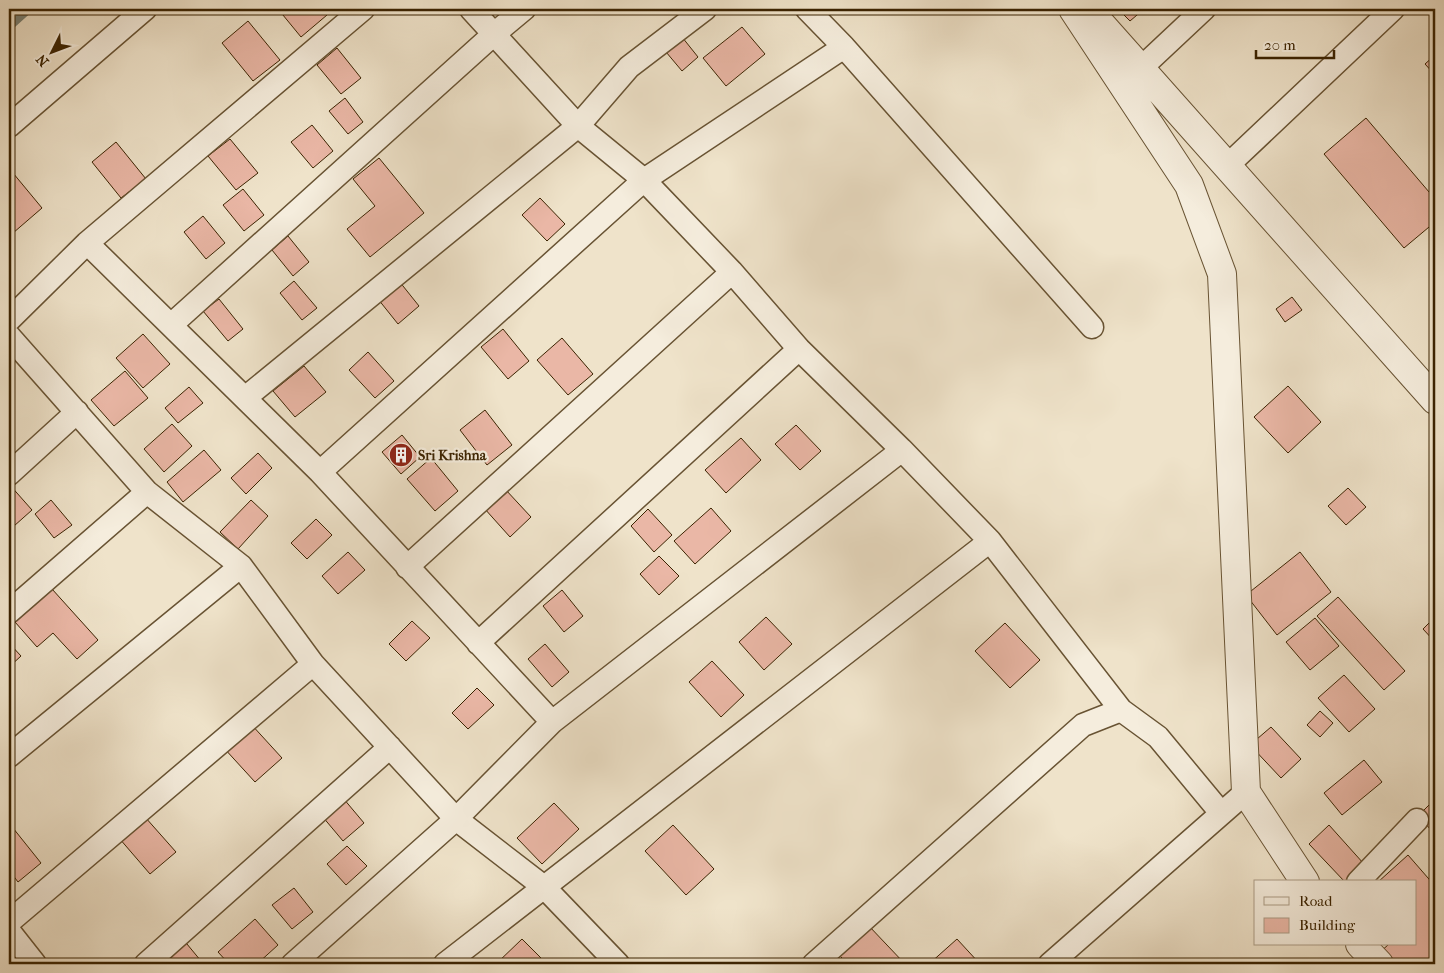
<svg xmlns="http://www.w3.org/2000/svg" width="1444" height="973" font-family="'IM FELL French Canon',serif">
<style>
.lines{fill:none;stroke-linecap:round;stroke-linejoin:round}
.stream{stroke:#767f74;stroke-width:8}
.building{fill:#eab7a6;stroke:#3b2301}
.minor-casing{stroke:#685333;stroke-width:25}
.tertiary-casing{stroke:#685333;stroke-width:30}
.minor{stroke:#f5eddd;stroke-width:22}
.tertiary{stroke:#f5eddd;stroke-width:28}
.labels{text-anchor:middle;dominant-baseline:central;stroke-width:4.5;stroke-linejoin:round;paint-order:stroke}
.poi-label{font-size:14px;font-weight:bold;fill:#3b2301;stroke:#f5eddd;text-anchor:start}
</style>
<rect width="100%" height="100%" fill="#efe3ca"/>
<filter id="stains"><feTurbulence type="fractalNoise" baseFrequency=".004" numOctaves="4"/><feColorMatrix values="0 0 0 0 .2 0 0 0 0 .09 0 0 0 0 .02 0 0 0 .5 -.17"/></filter>
<radialGradient id="worn" r=".72"><stop offset=".6" stop-color="#630" stop-opacity="0"/><stop offset="1" stop-color="#630" stop-opacity=".3"/></radialGradient>
<g class="lines">
<path class="stream" d="M9,27l20,-18"/>
</g>
<path class="building" d="M278,9h44l5,6 -26,22z
M1118,9h26l-14,12z
M248,21l32,39 -27,21 -31,-38z
M742,27l23,27 -39,32 -23,-28z
M678,32l20,25 -16,14 -21,-25z
M337,48l24,30 -20,16 -24,-29z
M1435,55v20l-10,-11z
M345,98l18,24 -15,12 -19,-23z
M1366,118l69,81v23l-31,26 -80,-94z
M312,125l21,26 -20,17 -22,-26z
M230,139l28,34 -22,17 -28,-34z
M116,142l30,37 -25,19 -29,-36z
M379,158l45,55 -54,44 -23,-28 28,-23 -22,-27z
M13,173l29,35 -29,25 -4,-5v-52z
M243,189l21,26 -20,16 -21,-26z
M540,198l25,26 -18,17 -25,-26z
M203,216l22,27 -19,16 -22,-27z
M288,236l21,26 -16,14 -21,-26z
M395,276l24,30 -21,18 -24,-30z
M294,281l23,27 -15,12 -22,-27z
M1292,297l10,13 -17,12 -9,-13z
M219,299l24,30 -15,12 -25,-30z
M503,329l26,32 -21,18 -27,-32z
M143,334l27,30 -27,24 -27,-30z
M562,338l31,36 -25,21 -31,-35z
M368,352l26,29 -19,17 -26,-28z
M304,366l22,26 -31,25 -22,-26z
M125,371l23,27 -34,28 -23,-26z
M1288,386l33,36 -33,31 -34,-36z
M189,387l14,16 -25,20 -13,-15z
M485,410l27,35 -25,20 -27,-35z
M172,424l20,22 -28,26 -20,-23z
M796,425l25,26 -21,19 -25,-26z
M402,435l18,22 -19,17 -19,-22z
M741,438l20,22 -35,33 -21,-23z
M204,450l17,20 -38,32 -16,-20z
M258,453l14,15 -26,26 -15,-16z
M431,458l27,33 -23,20 -28,-32z
M9,484l23,26 -18,16 -5,-6z
M1348,488l18,19 -20,18 -18,-19z
M505,489l26,28 -21,20 -26,-29z
M51,500l21,25 -18,13 -19,-24z
M251,500l17,16 -30,33 -18,-17z
M711,508l20,23 -36,33 -21,-23z
M648,509l24,26 -18,17 -23,-26z
M316,519l16,16 -25,24 -16,-16z
M348,552l17,18 -27,24 -16,-18z
M1300,552l31,40 -54,43 -31,-40z
M659,556l20,20 -20,19 -19,-21z
M52,589l46,51 -21,19 -24,-26 -16,14 -22,-25z
M562,590l21,26 -19,16 -21,-26z
M1338,597l67,74 -21,19 -67,-74z
M766,617l26,27 -28,26 -25,-28z
M1435,617v25l-12,-13z
M1315,618l24,28 -29,24 -24,-28z
M412,621l18,17 -24,23 -17,-17z
M1005,623l35,37 -30,28 -35,-37z
M9,643l12,13 -12,11z
M545,644l24,28 -17,15 -24,-28z
M712,661l32,34 -23,22 -32,-35z
M1344,675l31,34 -26,23 -31,-34z
M477,688l17,17 -26,24 -16,-16z
M1320,711l13,12 -13,14 -13,-12z
M250,723l32,35 -27,24 -32,-35z
M1271,727l30,32 -20,19 -31,-33z
M1364,760l18,22 -40,33 -18,-22z
M343,798l21,25 -21,18 -21,-25z
M1435,799v35l-17,-18z
M554,803l25,26 -37,35 -25,-26z
M145,817l31,35 -26,22 -31,-36z
M673,825l41,44 -28,26 -41,-44z
M1329,825l35,39 -19,18 -36,-38z
M13,828l28,35 -23,19 -9,-12v-39z
M347,846l20,20 -21,19 -19,-21z
M1408,855l27,31v78h-45l-11,-11 10,-9h26v-62h-37z
M294,888l19,24 -21,17 -20,-24z
M255,919l23,26 -21,19h-28l-11,-12z
M868,925l37,39h-57l-10,-10z
M182,938l19,23 -4,3h-25l-9,-10z
M522,939l25,25h-51z
M957,939l23,25h-51z"/>
<g class="lines">
<g class="minor-casing">
<path id="minor" d="M471,9l107,117 66,54 200,-133
M807,9l37,38 248,280
M1140,69l64,-60
M9,126l136,-117
M1227,166l166,-157
M87,243l233,229 232,250
M9,320l78,-77 276,-234
M171,325l323,-291 30,-25
M9,336l138,156 94,74 72,98 143,155 88,68 74,77
M245,398l333,-272 51,-59 76,-58
M320,472l324,-292 88,92 67,77 103,101 88,91 131,169
M9,474l68,-62
M407,567l325,-295
M9,612l138,-120
M478,643l321,-294
M9,756l232,-190
M1358,882l59,-62
M9,922l304,-258
M9,931l26,33
M146,964l244,-217
M293,964l163,-145 96,-97 350,-272
M445,964l545,-423
M814,964l269,-239 38,-15 37,27 63,76
M1050,964l196,-172"/>
</g>
<g class="tertiary-casing">
<path id="tertiary" d="M1073,9l116,176 33,89 24,518 59,90
M1099,22l336,378
M1360,944l19,20"/>
</g>
<use href="#minor" class="minor"/>
<use href="#tertiary" class="tertiary"/>
</g>
<defs>
<g id="building-disc" transform="scale(1.25)"><circle r="9.5" fill="#8f2418" stroke="#f5eddd"/><path d="M-4-6H4V6H1V3H-1V6H-4ZM-2.5-4.3h1.7v1.8h-1.7ZM.8-4.3h1.7v1.8H.8ZM-2.5-1h1.7V.8h-1.7ZM.8-1h1.7V.8H.8Z" fill="#fff"/></g>
</defs>
<g fill-rule="evenodd">
<use href="#building-disc" x="401" y="455"/>
</g>
<g class="labels">
<g class="poi-label">
<text x="418" y="455">Sri Krishna</text>
</g>
</g>
<rect width="1444" height="973" fill="none" stroke="#efe3ca" stroke-width="30"/>
<rect x="10" y="10" width="1424" height="953" fill="none" stroke="#3b2301" stroke-width="2.5"/>
<rect x="15" y="15" width="1414" height="943" fill="none" stroke="#3b2301"/>
<rect x="1254" y="880" width="162" height="65" fill="#f5eddd" stroke="#ab9c85"/>
<rect x="1264" y="897" width="25" height="8" fill="#f5eddd" stroke="#ab9c85"/>
<text x="1299" y="906" font-size="15" fill="#3b2301">Road</text>
<rect x="1264" y="918" width="25" height="15" fill="#eab7a6" stroke="#ab9c85"/>
<text x="1299" y="930" font-size="15" fill="#3b2301">Building</text>
<g transform="translate(52 52) rotate(228)" stroke="#f5eddd" stroke-width="4" paint-order="stroke">
<path d="M0-4L9 19L0 12L-9 19Z" fill="#3b2301"/>
<text y="-8" font-size="14" font-weight="bold" text-anchor="middle" fill="#3b2301">N</text>
</g>
<path d="M1256 50v8h78v-8" fill="none" stroke="#3b2301" stroke-width="2.5"/>
<text x="1264" y="50" font-size="15" fill="#3b2301" stroke="#f5eddd" stroke-width="4" paint-order="stroke">20 m</text>
<rect width="100%" height="100%" filter="url(#stains)"/>
<rect width="100%" height="100%" fill="url(#worn)"/>
</svg>
